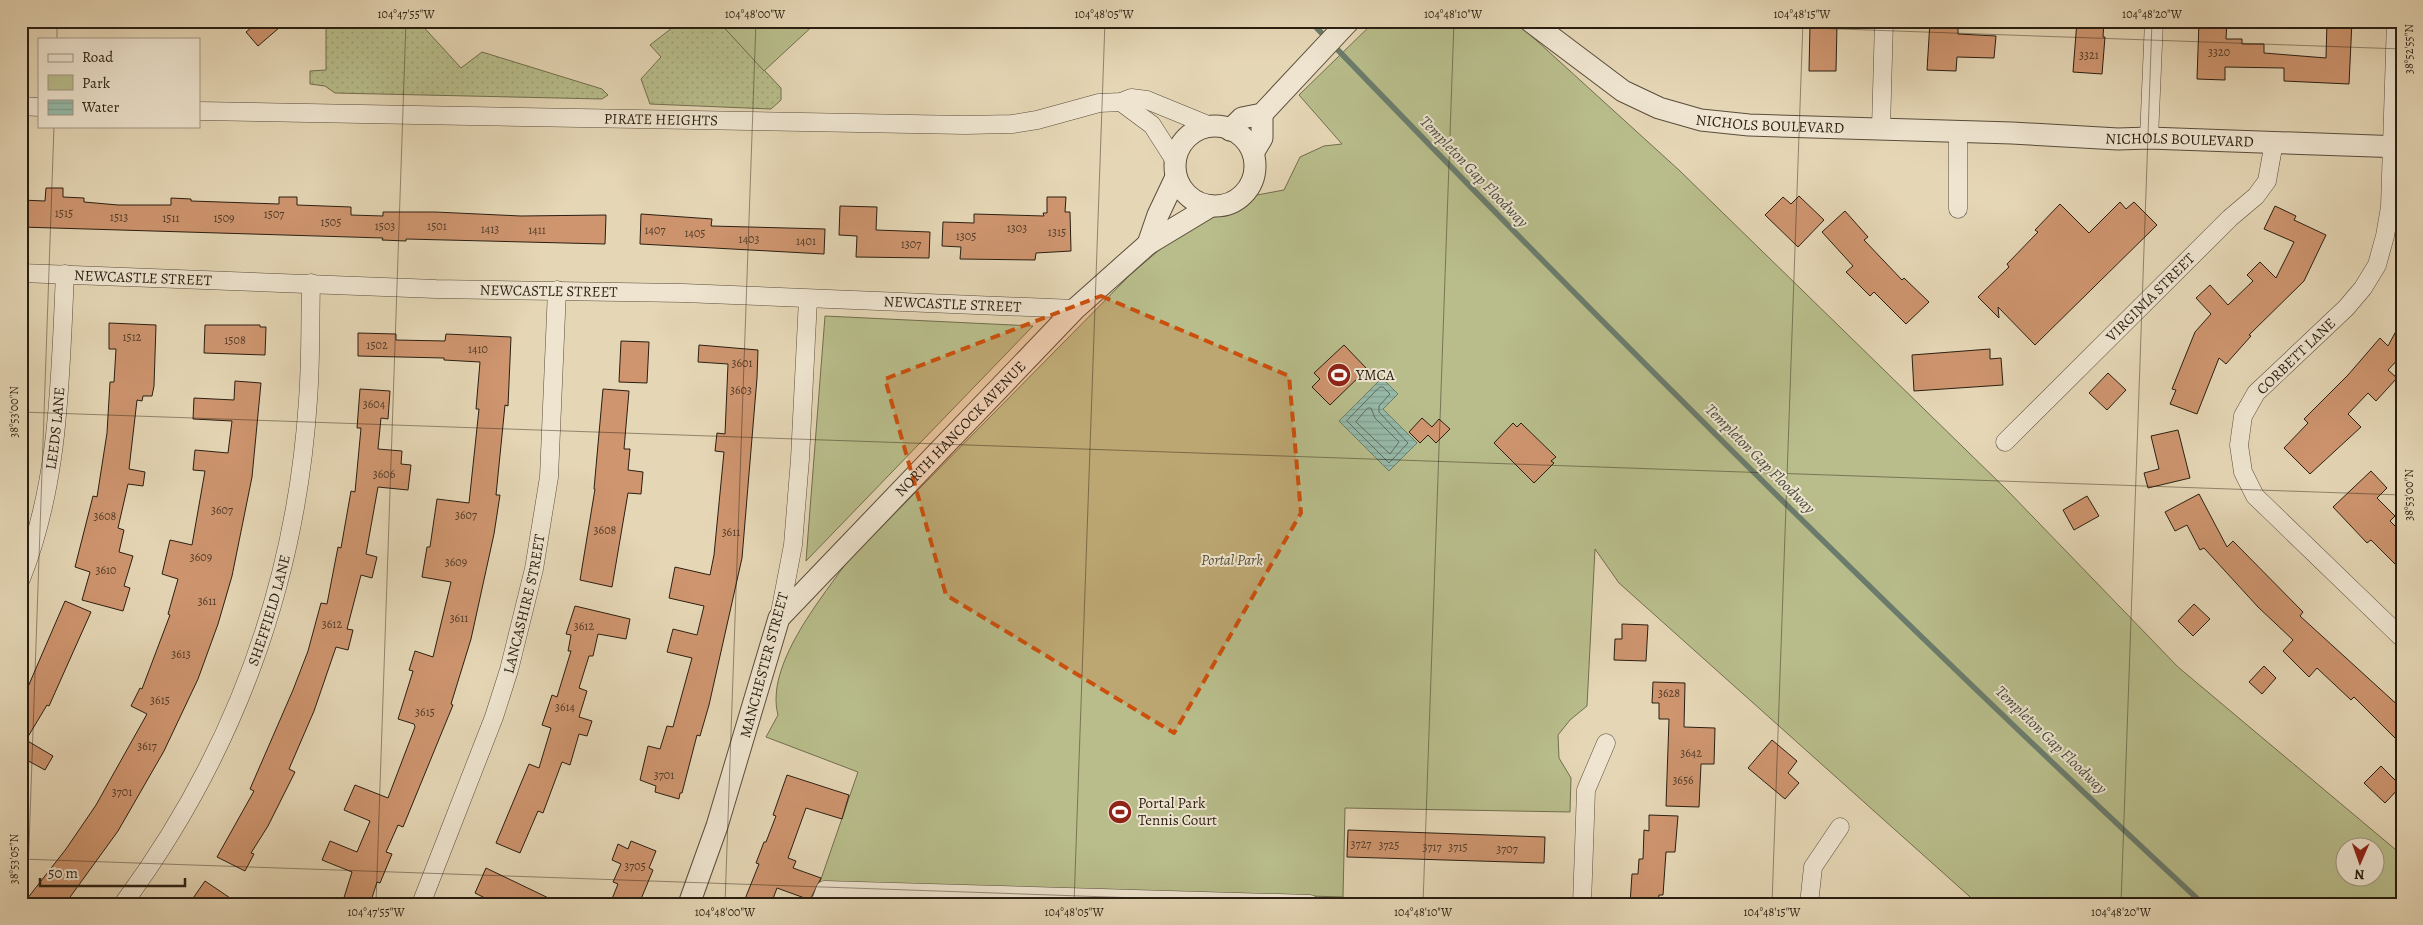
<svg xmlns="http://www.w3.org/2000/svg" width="2423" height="925" font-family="Alegreya,serif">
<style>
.grass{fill:url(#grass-dots);stroke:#716e4e}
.green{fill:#b8bd8b;stroke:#716e4e;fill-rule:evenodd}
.water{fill:url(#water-rules);stroke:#6b7c6d}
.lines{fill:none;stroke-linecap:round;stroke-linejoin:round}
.shore{stroke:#606c5e;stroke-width:1}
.stream{stroke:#6b7c6d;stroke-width:5.5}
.building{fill:#ce956f;stroke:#2a1f12}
.minor-casing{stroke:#594d3b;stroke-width:19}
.tertiary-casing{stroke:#594d3b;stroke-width:23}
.minor{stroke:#eee4cf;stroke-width:18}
.tertiary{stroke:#eee4cf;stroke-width:21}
.marked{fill:#cc500d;fill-opacity:0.2;stroke:#cc500d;stroke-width:4;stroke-dasharray:10 6;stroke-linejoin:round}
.ticks{fill:none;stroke:#2a1f12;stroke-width:1;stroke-opacity:0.45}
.labels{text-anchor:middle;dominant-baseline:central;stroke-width:4;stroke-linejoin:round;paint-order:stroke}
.number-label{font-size:12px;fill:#533c29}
.street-label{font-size:15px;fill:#2a1f12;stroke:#eee4cf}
.poi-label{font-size:15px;fill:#2a1f12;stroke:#eee4cf;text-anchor:start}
.park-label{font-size:15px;font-style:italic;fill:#554e36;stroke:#eee4cf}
.water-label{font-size:16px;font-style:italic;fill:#4a4e3f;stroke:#eee4cf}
.neatline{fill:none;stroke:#2a1f12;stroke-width:2}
.ticks-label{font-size:12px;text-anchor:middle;fill:#2a1f12}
</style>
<defs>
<pattern id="grass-dots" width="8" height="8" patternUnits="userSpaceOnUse" patternTransform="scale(1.25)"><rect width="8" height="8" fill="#b8bd8b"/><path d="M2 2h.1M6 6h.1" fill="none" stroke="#9ea277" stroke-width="1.8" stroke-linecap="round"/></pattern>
<pattern id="water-rules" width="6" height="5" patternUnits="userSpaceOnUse" patternTransform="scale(1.25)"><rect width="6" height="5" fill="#96baa9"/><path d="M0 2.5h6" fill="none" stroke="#819f90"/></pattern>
</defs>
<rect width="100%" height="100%" fill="#e5d6b5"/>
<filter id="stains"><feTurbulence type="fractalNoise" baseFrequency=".004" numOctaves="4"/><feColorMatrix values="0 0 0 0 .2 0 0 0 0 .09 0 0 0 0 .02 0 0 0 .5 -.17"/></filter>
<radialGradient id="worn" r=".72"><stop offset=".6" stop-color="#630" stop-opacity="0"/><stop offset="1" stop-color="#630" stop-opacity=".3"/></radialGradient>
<path class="grass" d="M326,21h92l43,47 21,-16 120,37 6,6 -6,4 -267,-6 -10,-7 -15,-2v-13l16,-1z
M673,21h45l63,67v12l-10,9 -121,-5 -9,-25 20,-22 -11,-12 22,-17z"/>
<path class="green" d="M718,21h100l-54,50z
M1375,21h140l165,150 326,318 172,178 224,188v49h-424l-359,-321 -24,-34 -8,157 -17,14 -12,15 1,23 12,20 -1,34 -225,-4 -2,89 -523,-15 38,-110 -92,-35 12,-22c-13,-49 42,-115 69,-153l283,-287 35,-30 50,-29 15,-3 27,-18 27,-5 16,-33 24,-11 18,-2 -43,-49zM2346,848h30v30h-30z
M825,316l208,10 -227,235z"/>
<path class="water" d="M1382,378l16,16 -15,15 34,34 -28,28 -50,-50z"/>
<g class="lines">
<path class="shore" d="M1380,387h3l7,7 -11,12v6l29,31 -19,20 -42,-42z
M1368,408h3l4,10 24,24 -9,12 -34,-32z"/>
<path class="stream" d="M1310,21c290,302 586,598 893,883"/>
</g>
<path class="building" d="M260,21h27l-29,25 -12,-14z
M1930,21h28v13l38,2 -2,22 -37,-1 -1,14 -29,-1z
M2077,21h27l-1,16h2l-3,37 -29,-2z
M2199,21h28l-1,18h16v5h22v9l62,5 1,-37h25l-3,63 -65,-3v-13l-59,-1v13l-28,-1z
M1810,25h27l-1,46h-27z
M46,188h17v9l21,1v4l34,3h53v-7l20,1v2l88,3v-7h18v8l54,2v8l32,1v-4h52l86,4 85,-1 -1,29 -199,-5v2l-24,-1 1,-2 -362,-11v-27l24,1z
M1799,196l25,24 -26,27 -33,-32 18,-18 8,7z
M1047,197h19l-1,15h5l1,39 -35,2 -1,7 -75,-1 1,-12 -19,-1 1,-24 31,1v-9l70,2 -1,-3h4z
M2120,202l6,7 8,-7 23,23 -122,120 -37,-38 1,11 -21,-21 31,-30 -2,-3 31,-32 -3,-2 25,-26 29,29z
M840,206l37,1 -1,23 54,2 -1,26 -73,-1 1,-21 -18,-1z
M2275,206l21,10 -2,4 32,15 -22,46 -55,54 2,1 -25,28 -7,-6 -22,56 -27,-10 6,-14 -4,-1 23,-57 16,-18 -15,-16 14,-13 18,20 25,-24 -6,-6 13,-13 16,16 18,-36 -30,-13z
M1845,211l23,26 -4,3 38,40 2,-2 25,24 -23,22 -32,-32 -4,4 -24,-24 7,-6 -31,-34z
M641,214l71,5 -1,7 114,3 -1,25 -184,-10z
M2402,320v35l-14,15 9,8 -21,23 -8,-8 -20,21 13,13 -51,47 -26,-26 24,-25 -4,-4 44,-44 32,-37 8,8z
M109,323l47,2 -2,61 -2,10h-9l-1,5 -5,-1 -8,69 16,3 -2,14 -15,-2 -10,44 6,2 -5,22 14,4 -9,30 6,2 -7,23 -41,-11 8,-28 -15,-5 18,-71 4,1 10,-64 3,-51h4l2,-33h-7z
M205,325h55v2h6l-1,28 -61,-2z
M358,333l38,1v6l49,1 1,-7 65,3 -3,69 -3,-1 -9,90h4l-6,39 -23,105 -20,65 2,1 -50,122 -5,-2 -12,27 6,2 -12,29 -3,-1 -7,22h-28l10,-32 -30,-12 8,-19 27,11 13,-31 -26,-11 11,-25 33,13 27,-71 -1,-3 -16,-5 15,-48 -4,-1 6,-19 18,6 18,-75 -29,-5 5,-30h3l7,-48 32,4 10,-94h-3l4,-47 -36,-2v-2l-86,-2z
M621,341l28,1 -2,41 -28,-1z
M699,345l59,5 -1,28 -15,180 -33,147 -9,31 -3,-1 -15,58h-2l-1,6 -24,-7 1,-6 -16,-6 8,-34 12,3 7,-23 6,1 19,-69 -25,-6 6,-23 24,6 7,-29 -35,-8 6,-31 35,8 4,-20 10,-103 -9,-1 2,-18 8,1 3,-70 -30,-2z
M1344,345l23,24 -37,36 -18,-18 8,-8 -6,-6z
M1990,349v10l11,-1 2,27 -89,6 -2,-36z
M2108,373l18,17 -19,20 -18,-17z
M235,381l26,2 -9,94 -20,99 -14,48 -20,55 -34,72 -46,80 -53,73h-42l43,-55 30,-44 51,-91 -16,-8 9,-18 2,1 28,-74 -2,-1 10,-35 -16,-5 8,-34 22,5 13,-74 -12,-1 2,-20 33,3 4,-32 -39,-2 1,-21 40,2z
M360,389l30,2 -2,28 -7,-1 -3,31 24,2 -1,13 10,1 -3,25 -30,-3 -12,67 11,3 -5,21 -11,-3 -14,54 6,1 -5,20 -12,-3 -22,64 -25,58 6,3 -27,54 -17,27 3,1 -9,17 -28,-14 37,-66 -4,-2 43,-99 15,-39 13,-48 6,1 11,-57 3,1 10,-57 4,1 6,-64h-4z
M603,389l26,2 -5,58h6l-2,21 15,2 -2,22 -13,-1 -16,94 -32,-7 15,-91h-1z
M1422,418l10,9 7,-8 11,10 -14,14 -8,-8 -8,8 -11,-11z
M1513,423l4,4 4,-4 35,34 -5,4 3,2 -20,20 -40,-40z
M2178,430l12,48 -42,10 -4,-15 15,-4 -8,-33z
M2371,471l16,17 -10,10 18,18 -5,5 12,12v38l-31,-31 -4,3 -34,-36z
M2199,494l28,53 6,-6 70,71 -3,4 102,93v36l-48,-48 -3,3 -34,-32 -8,9 -26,-26 10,-11 -35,-33 -54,-59 -4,2 -13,-25 -12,6 -10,-19z
M2087,496l12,20 -25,14 -11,-20z
M65,601l26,11 -42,94 -2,-1 -21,35 27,16 -8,14 -24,-13v-54z
M2194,604l16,15 -17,17 -15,-15z
M575,606l55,13 -4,20 -28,-5 -5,22h-4l-10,32 8,3 -8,26 13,4 -5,15 -8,-2 -9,31 -8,-3 -19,51 -5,-2 -18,42 -24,-10 33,-79 10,4 12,-40 -9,-3 10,-30 5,2 14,-46h-3l3,-16 -5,-1z
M1622,624l26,1 -2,36 -32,-1 1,-21h7z
M2264,666l12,12 -14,16 -13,-12z
M1653,682l32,1 -1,44 31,1 -1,36h-13l-2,43 -33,-1 3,-87h-10v-16h-7z
M1772,740l25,21 -9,12 11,10 -14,16 -37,-31z
M2381,766l20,20 -16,17 -21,-20z
M787,775l62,20 -7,24 -36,-11 -18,50 8,3 -3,7 28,10 -11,22 -33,-12 -6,16h-28l16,-40 -3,-1 8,-21h2l10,-26 -3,-1z
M1649,815l29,1 -3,36h-9l-3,43h-4l-1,9h-28l2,-30h6l1,-15h4l1,-29 5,1z
M1348,830l197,7 -1,26 -197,-6z
M631,841l25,10 -7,17 4,2 -14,34h-29l8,-20 -5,-2 8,-18 -9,-4 6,-16 10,5z
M486,868l75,36h-64l-22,-11z
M205,881l34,23h-50z"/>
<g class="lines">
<g class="minor-casing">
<g id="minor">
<path d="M2396,21l-6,186 -5,29 -8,29 -14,23 -17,20 -90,85 -13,23 -4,29 4,27 12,24 147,142"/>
<path d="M1121,102l31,23 23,36"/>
<path d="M21,106l18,1"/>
<path id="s1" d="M199,111l766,14 47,-1 25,-4 62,-17 22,-1 10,-4 16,2 66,27"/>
<path d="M1881,128l3,-107"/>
<path d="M2149,138l5,-117"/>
<path d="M1958,209v-78"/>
<path id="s2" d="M21,273l415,16 247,4 392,16"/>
<path id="s3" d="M2005,442l225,-224 26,-22 11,-15 7,-39"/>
<path id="s4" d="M21,579c39,-98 39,-201 44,-305"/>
<path d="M779,618l14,-73 7,-86 8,-160"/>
<path id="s5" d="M123,904c110,-149 173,-319 185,-504 3,-39 2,-78 3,-117"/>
<path id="s6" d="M421,904l73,-187 15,-47 25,-101 15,-92 8,-187"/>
<path d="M820,904l5,-14 485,14"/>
<path d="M1582,904l4,-114 20,-47"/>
<path d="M1809,904l4,-37 27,-40"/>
</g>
</g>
<g class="tertiary-casing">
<g id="tertiary">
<path id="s7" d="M1530,21l93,70 36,17 42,12 48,5 263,8 106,6 31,-1 253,9"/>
<circle cx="1215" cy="166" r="40"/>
<path d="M1230,130l12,-12 20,-4 87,-93"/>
<path d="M1253,153l9,-15v-24"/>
<path d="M1148,244l10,-29 18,-38"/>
<path id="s8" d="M689,904l28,-78 62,-208 296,-309 73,-65 63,-38"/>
</g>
</g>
<use href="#minor" class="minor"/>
<use href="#tertiary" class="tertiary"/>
</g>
<path class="marked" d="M1101,296l188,80 12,137 -127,220 -228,-138 -61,-216z"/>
<path class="ticks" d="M1615,21l787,28M57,39v-18M21,412l2381,83M21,859l1288,45M27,904l27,-778M376,904l30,-883M725,904l31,-883M1074,904l31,-883M1423,904l31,-883M1772,904l31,-883M2121,904l31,-883"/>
<defs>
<g id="stadium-disc" transform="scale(1.25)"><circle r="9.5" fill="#8f2418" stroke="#eee4cf"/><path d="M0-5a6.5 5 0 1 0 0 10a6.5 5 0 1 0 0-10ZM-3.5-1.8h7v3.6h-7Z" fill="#fff"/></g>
</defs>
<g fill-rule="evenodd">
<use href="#stadium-disc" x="1339" y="375"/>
<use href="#stadium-disc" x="1120" y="812"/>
</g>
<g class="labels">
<g class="number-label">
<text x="2219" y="52">3320</text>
<text x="2089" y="55">3321</text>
<text x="64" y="213">1515</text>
<text x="274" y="214">1507</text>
<text x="119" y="217">1513</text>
<text x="171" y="218">1511</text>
<text x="224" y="218">1509</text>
<text x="331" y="222">1505</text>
<text x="385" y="226">1503</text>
<text x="437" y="226">1501</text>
<text x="1017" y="228">1303</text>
<text x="490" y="229">1413</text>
<text x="537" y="230">1411</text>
<text x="655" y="230">1407</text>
<text x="1057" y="232">1315</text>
<text x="695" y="233">1405</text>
<text x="966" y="236">1305</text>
<text x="749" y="239">1403</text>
<text x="806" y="241">1401</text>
<text x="911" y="244">1307</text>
<text x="132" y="337">1512</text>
<text x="235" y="340">1508</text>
<text x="377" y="345">1502</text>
<text x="478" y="349">1410</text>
<text x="742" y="363">3601</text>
<text x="741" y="390">3603</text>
<text x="374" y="404">3604</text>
<text x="384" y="474">3606</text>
<text x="222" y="510">3607</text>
<text x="466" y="515">3607</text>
<text x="105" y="516">3608</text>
<text x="605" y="530">3608</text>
<text x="731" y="532">3611</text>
<text x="201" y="557">3609</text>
<text x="456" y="562">3609</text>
<text x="106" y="570">3610</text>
<text x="207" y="601">3611</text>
<text x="459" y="618">3611</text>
<text x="332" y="624">3612</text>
<text x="584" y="626">3612</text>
<text x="181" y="654">3613</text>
<text x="1669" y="693">3628</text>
<text x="160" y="700">3615</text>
<text x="565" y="707">3614</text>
<text x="425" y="712">3615</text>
<text x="147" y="746">3617</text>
<text x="1691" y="753">3642</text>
<text x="664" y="775">3701</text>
<text x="1683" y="780">3656</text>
<text x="122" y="792">3701</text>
<text x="1361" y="844">3727</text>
<text x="1389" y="845">3725</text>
<text x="1432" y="847">3717</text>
<text x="1458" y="847">3715</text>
<text x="1507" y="849">3707</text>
<text x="635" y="866">3705</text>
</g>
<g class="street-label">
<text stroke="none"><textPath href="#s1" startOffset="462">PIRATE HEIGHTS</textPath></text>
<text stroke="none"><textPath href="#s7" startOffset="269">NICHOLS BOULEVARD</textPath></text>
<text stroke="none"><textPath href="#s7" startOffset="679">NICHOLS BOULEVARD</textPath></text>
<text stroke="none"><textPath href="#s2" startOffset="122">NEWCASTLE STREET</textPath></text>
<text stroke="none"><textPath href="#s2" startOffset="528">NEWCASTLE STREET</textPath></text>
<text stroke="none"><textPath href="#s3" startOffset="205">VIRGINIA STREET</textPath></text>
<text stroke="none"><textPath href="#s2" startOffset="932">NEWCASTLE STREET</textPath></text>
<text transform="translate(2296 356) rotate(-44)">CORBETT LANE</text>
<text stroke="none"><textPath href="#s4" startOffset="155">LEEDS LANE</textPath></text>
<text stroke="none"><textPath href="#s8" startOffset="562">NORTH HANCOCK AVENUE</textPath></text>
<text stroke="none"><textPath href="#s6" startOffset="318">LANCASHIRE STREET</textPath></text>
<text stroke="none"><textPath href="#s5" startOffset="330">SHEFFIELD LANE</textPath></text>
<text transform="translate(764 665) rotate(-75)">MANCHESTER STREET</text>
</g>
<g class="poi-label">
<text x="1356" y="375">YMCA</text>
<text x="1138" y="803">Portal Park<tspan x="1138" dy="17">Tennis Court</tspan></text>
</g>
<g class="park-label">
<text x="1232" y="560">Portal Park</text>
</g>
<g class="water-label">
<text transform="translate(1474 172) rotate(46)">Templeton Gap Floodway</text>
<text transform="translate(1760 459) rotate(45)">Templeton Gap Floodway</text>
<text transform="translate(2051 740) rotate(44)">Templeton Gap Floodway</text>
</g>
</g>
<rect width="2423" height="925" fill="none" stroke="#e5d6b5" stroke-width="55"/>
<rect x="38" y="38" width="162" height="90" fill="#eee4cf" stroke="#a09583"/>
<rect x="48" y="54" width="25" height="8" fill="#eee4cf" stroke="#a09583"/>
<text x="82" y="62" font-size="15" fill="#2a1f12">Road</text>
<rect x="48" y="75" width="25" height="15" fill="#b8bd8b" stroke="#a09583"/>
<text x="82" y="88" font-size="15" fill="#2a1f12">Park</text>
<rect x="48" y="100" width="25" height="15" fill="url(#water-rules)" stroke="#a09583"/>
<text x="82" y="112" font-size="15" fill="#2a1f12">Water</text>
<g transform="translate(2360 862) rotate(182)"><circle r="24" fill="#eee4cf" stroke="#a09583"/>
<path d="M0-4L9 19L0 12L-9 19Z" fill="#8f2418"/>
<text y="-8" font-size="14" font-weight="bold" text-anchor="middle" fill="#2a1f12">N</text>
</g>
<path d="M40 878v8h145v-8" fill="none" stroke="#2a1f12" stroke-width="2.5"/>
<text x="48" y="878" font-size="15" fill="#2a1f12" stroke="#eee4cf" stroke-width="4" paint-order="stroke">50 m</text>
<rect x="28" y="28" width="2368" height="870" class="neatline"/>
<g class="ticks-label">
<text x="406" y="18">104°47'55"W</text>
<text x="755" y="18">104°48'00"W</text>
<text x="1104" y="18">104°48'05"W</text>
<text x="1453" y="18">104°48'10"W</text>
<text x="1802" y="18">104°48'15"W</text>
<text x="2152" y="18">104°48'20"W</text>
<text transform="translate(2409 49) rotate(-90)" y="4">38°52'55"N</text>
<text transform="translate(14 412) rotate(-90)" y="4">38°53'00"N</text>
<text transform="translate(2409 495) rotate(-90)" y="4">38°53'00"N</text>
<text transform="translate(14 859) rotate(-90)" y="4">38°53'05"N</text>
<text x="376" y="916">104°47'55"W</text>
<text x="725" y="916">104°48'00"W</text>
<text x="1074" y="916">104°48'05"W</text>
<text x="1423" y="916">104°48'10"W</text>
<text x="1772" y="916">104°48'15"W</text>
<text x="2121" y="916">104°48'20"W</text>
</g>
<rect width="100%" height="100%" filter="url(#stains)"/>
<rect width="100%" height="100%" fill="url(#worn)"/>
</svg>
